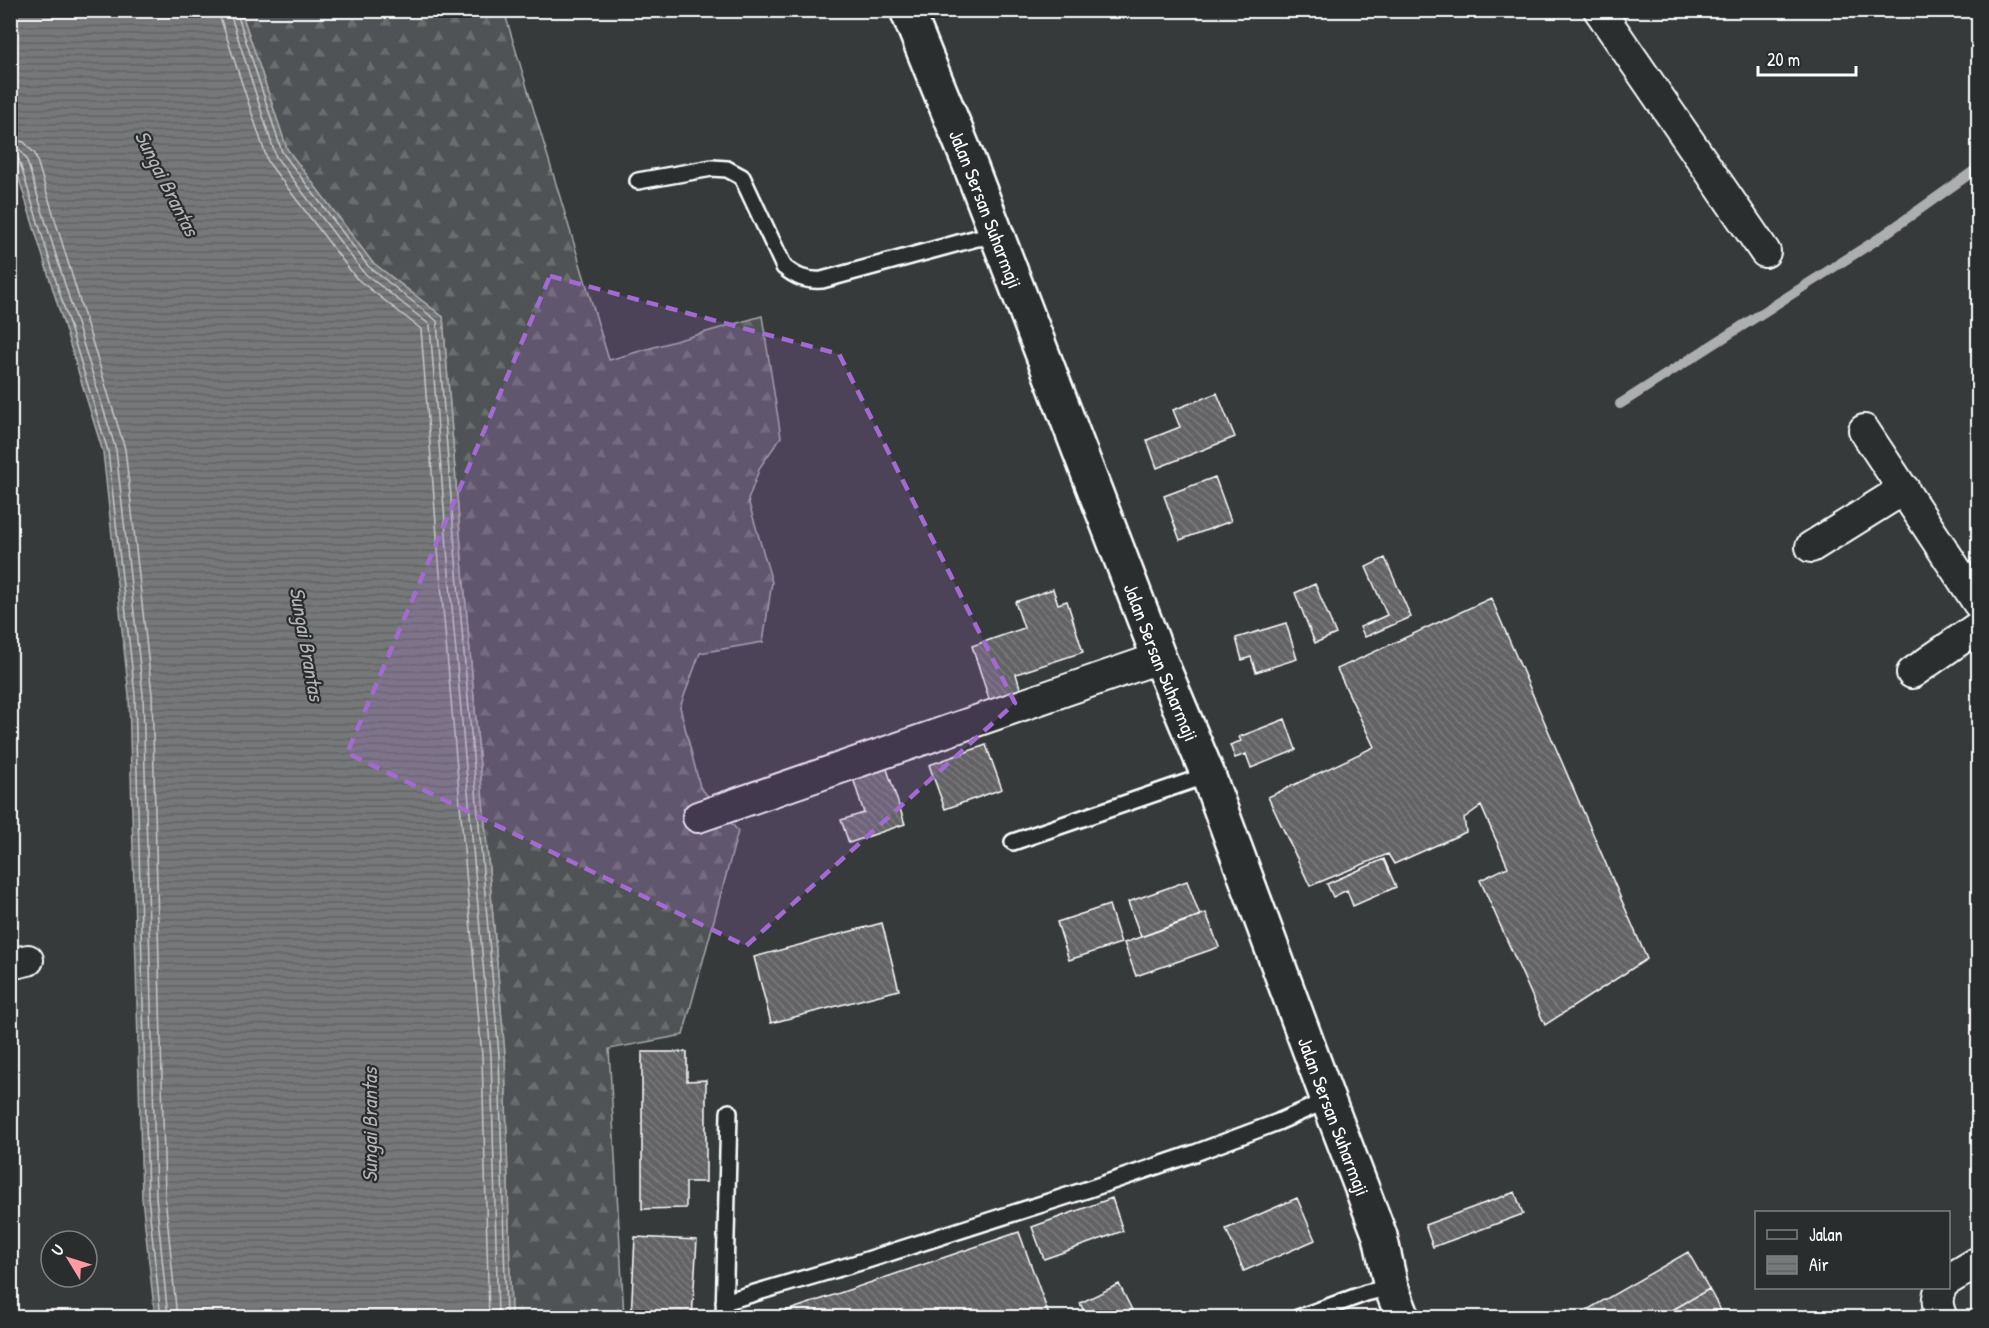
<svg xmlns="http://www.w3.org/2000/svg" width="1989" height="1328" font-family="'Patrick Hand',sans-serif">
<style>
.forest{fill:url(#forest-firs);stroke:#a8a9aa;stroke-width:1.5}
.water{fill:url(#water-rules);stroke:#adaeaf;stroke-width:1.5}
.lines{fill:none;stroke-linecap:round;stroke-linejoin:round}
.shore{stroke:#c8c9c9;stroke-width:1.5}
.stream{stroke:#adaeaf;stroke-width:10}
.building{fill:url(#building-back-hatch);stroke:#fff;stroke-width:1.5}
.lane-casing{stroke:#fff;stroke-width:20}
.street-casing{stroke:#fff;stroke-width:34}
.highway-casing{stroke:#fff;stroke-width:38}
.lane{stroke:#2a2d2e;stroke-width:15}
.street{stroke:#2a2d2e;stroke-width:30}
.highway{stroke:#2a2d2e;stroke-width:33}
.marked{fill:#a36bd2;fill-opacity:0.2;stroke:#a36bd2;stroke-width:4.5;stroke-dasharray:12 8;stroke-linejoin:round}
.labels{text-anchor:middle;dominant-baseline:central;stroke-width:4.5;stroke-linejoin:round;paint-order:stroke}
.street-label{font-size:20px;fill:#fff;stroke:#2a2d2e}
.water-label{font-size:21px;font-style:italic;fill:#b4b5b5;stroke:#2a2d2e}
</style>
<defs>
<pattern id="forest-firs" width="22" height="20" patternUnits="userSpaceOnUse" patternTransform="scale(1.5)"><rect width="22" height="20" fill="#505354"/><path d="M5 1l3.5 6h-7zM16 11l3.5 6h-7z" fill="#6a6d6e"/></pattern>
<pattern id="water-rules" width="6" height="5" patternUnits="userSpaceOnUse" patternTransform="scale(1.5)"><rect width="6" height="5" fill="#767879"/><path d="M0 2.5h6" fill="none" stroke="#616262"/></pattern>
<pattern id="building-back-hatch" width="6" height="6" patternUnits="userSpaceOnUse" patternTransform="scale(1.5)"><rect width="6" height="6" fill="#636465"/><path d="M-1 5l2 2M0 0l6 6M5-1l2 2" fill="none" stroke="#7a7b7c"/></pattern>
</defs>
<rect width="100%" height="100%" fill="#373a3b"/>
<filter id="ink" filterUnits="userSpaceOnUse"><feTurbulence type="fractalNoise" baseFrequency=".0167" numOctaves="2"/><feDisplacementMap in="SourceGraphic" scale="12" xChannelSelector="R" yChannelSelector="G"/><feConvolveMatrix kernelMatrix="1 2 1 2 8 2 1 2 1" color-interpolation-filters="sRGB"/></filter>
<g filter="url(#ink)">
<path class="forest" d="M241,11h263l105,349 153,-44 19,121 -21,30 -12,33 24,82 -9,60 -63,11 -20,54 20,80 38,44 -55,204 -74,14 15,268h-113l-6,-262 -43,-495 -19,-243 -71,-55 -85,-113z"/>
<path class="water" d="M10,11h231l46,138 85,113 71,55 19,243 43,495 6,262h-356l-13,-119 -13,-503 -26,-243 -92,-299z"/>
<g class="lines">
<path class="shore" d="M220,10l1,10 47,142 88,116 65,51 18,233 43,494 7,262
M229,10l47,147 87,115 67,53 18,236 43,495 7,262
M236,10l46,142 86,114 69,55 19,240 43,494 7,263
M10,139l14,3 11,12 90,295 27,245 13,502 12,122
M10,148l10,2 6,8 90,292 27,244 13,503 12,121
M10,155l6,1 3,4 89,291 27,244 13,502 13,121"/>
<path class="stream" d="M1620,404l258,-165 100,-71"/>
</g>
<path class="building" d="M1217,393l18,44 -78,31 -10,-28 33,-13 -7,-17z
M1215,477l16,44 -51,19 -16,-44z
M1385,558l26,59 -46,20 -5,-10 27,-12 -21,-48z
M1315,584l21,50 -21,9 -20,-50z
M1053,589l5,15 9,-3 16,51 -67,22 5,17 -31,11 -18,-56 52,-18 -9,-26z
M1491,598l156,361 -102,66 -65,-145 28,-13 -27,-61 -17,12 2,14 -72,32 -6,-10 -78,32 -42,-89 106,-50 -37,-78z
M1286,623l11,36 -41,13 -5,-15 -9,3 -6,-22z
M1285,719l11,31 -45,18 -5,-14 -11,4 -5,-13 11,-4 -2,-4z
M986,745l16,44 -57,20 -16,-44z
M885,763l20,61 -56,19 -8,-23 23,-7 -12,-38z
M1384,859l12,28 -43,19 -6,-16 -14,7 -6,-13z
M1187,881l13,35 -59,21 -13,-35z
M1109,905l12,38 -52,17 -12,-38z
M1206,913l13,34 -83,29 -12,-33z
M882,923l17,67 -128,33 -17,-66z
M642,1052h45v29l19,-1v102h-20v26l-44,1z
M1515,1192l8,22 -90,33 -8,-22z
M1112,1198l11,33 -79,28 -12,-32z
M1297,1198l18,42 -71,31 -18,-42z
M1019,1232l31,86h-66l-2,-4 -10,4h-206z
M635,1237l62,3 -5,78h-61z
M1688,1252l21,37 -50,29h-80l-1,-3z
M1119,1284l13,26 -15,8h-30l-7,-15z
M1709,1289l16,29h-46l-5,-9z"/>
<g class="lines">
<g class="lane-casing">
<path id="lane" d="M638,181l74,-13 15,1 15,8 42,90c12,10 22,14 38,13l155,-42 19,-1
M1013,842l195,-67
M724,1302l140,-41 225,-72 106,-36 83,-31 50,-22
M724,1318l5,-206
M1298,1318l68,-25 25,-6"/>
</g>
<g class="street-casing">
<path id="street" d="M1599,10l166,242
M1864,430l114,173
M1811,547l93,-58
M1912,673l66,-46
M698,817l461,-159
M10,964l18,-4
M1948,1280l30,-18
M1941,1288c-5,11 -4,18 1,30"/>
</g>
<g class="highway-casing">
<g id="highway">
<path id="s1" d="M907,10l63,155 189,493 49,117 120,325 52,136 11,51 12,31"/>
</g>
</g>
<use href="#lane" class="lane"/>
<use href="#street" class="street"/>
<use href="#highway" class="highway"/>
</g>
</g>
<path class="marked" d="M550,276l289,78 176,349 -269,243 -399,-193z"/>
<g class="labels">
<g class="street-label">
<text stroke="none"><textPath href="#s1" startOffset="214">Jalan Sersan Suharmaji</textPath></text>
<text stroke="none"><textPath href="#s1" startOffset="700">Jalan Sersan Suharmaji</textPath></text>
<text stroke="none"><textPath href="#s1" startOffset="1186">Jalan Sersan Suharmaji</textPath></text>
</g>
<g class="water-label">
<text transform="translate(167 183) rotate(63)">Sungai Brantas</text>
<text transform="translate(307 644) rotate(80)">Sungai Brantas</text>
<text transform="translate(369 1125) rotate(-90)">Sungai Brantas</text>
</g>
</g>
<rect width="1989" height="1328" fill="none" stroke="#2a2d2e" stroke-width="36"/>
<rect x="18" y="18" width="1953" height="1292" fill="none" stroke="#fff" stroke-width="2" filter="url(#ink)"/>
<rect x="1755" y="1211" width="195" height="78" fill="#2a2d2e" stroke="#7f8182" stroke-width="1.5"/>
<rect x="1767" y="1230" width="30" height="9" fill="#2a2d2e" stroke="#7f8182" stroke-width="1.5"/>
<text x="1809" y="1241" font-size="18" fill="#ffffff">Jalan</text>
<rect x="1767" y="1256" width="30" height="18" fill="url(#water-rules)" stroke="#7f8182" stroke-width="1.5"/>
<text x="1809" y="1271" font-size="18" fill="#ffffff">Air</text>
<g transform="translate(69 1259) rotate(308)"><circle r="28" fill="#2a2d2e" stroke="#7f8182" stroke-width="1.5"/>
<path d="M0-4.5L10 22L0 15L-10 22Z" fill="#ff9aa2"/>
<text y="-9" font-size="16" font-weight="bold" text-anchor="middle" fill="#ffffff">U</text>
</g>
<path d="M1758 66v9h98v-9" fill="none" stroke="#ffffff" stroke-width="3"/>
<text x="1767" y="66" font-size="18" fill="#ffffff" stroke="#2a2d2e" stroke-width="4.5" paint-order="stroke">20 m</text>
</svg>
